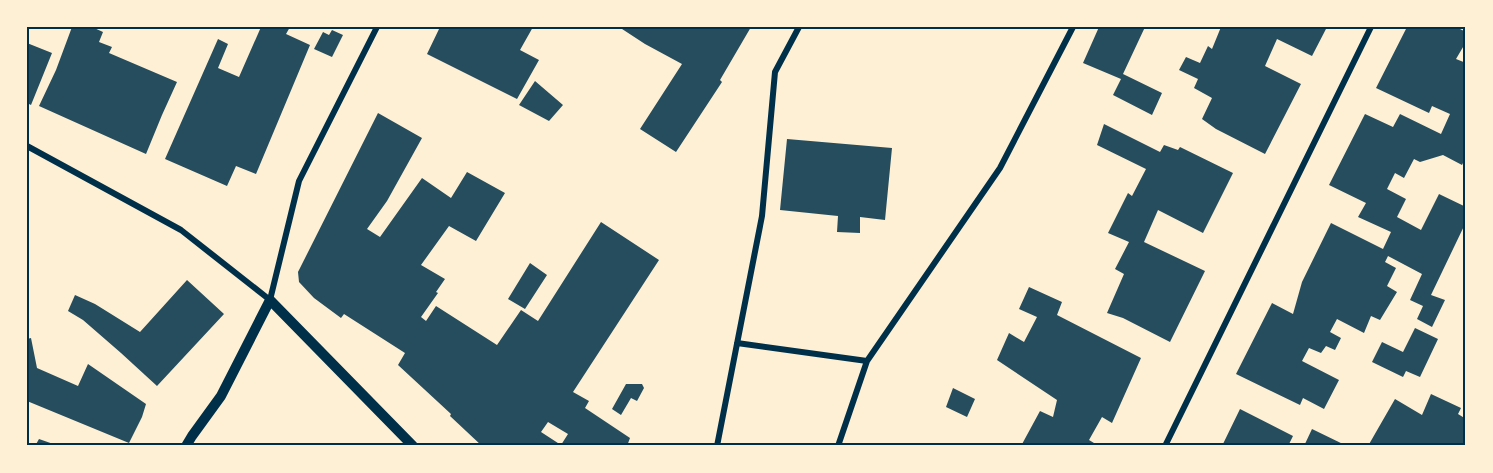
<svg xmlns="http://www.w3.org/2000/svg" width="1493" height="473" font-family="'PT Sans',sans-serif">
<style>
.building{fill:#264d5e;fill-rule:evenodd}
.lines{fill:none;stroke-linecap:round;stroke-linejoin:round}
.minor{stroke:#003049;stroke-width:6}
.tertiary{stroke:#003049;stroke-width:10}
.neatline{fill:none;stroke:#003049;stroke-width:2}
</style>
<rect width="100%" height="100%" fill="#fdf0d5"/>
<path class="building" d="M72,27h20l11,5 -4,10 13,5 -3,6 68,29 -15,33 -16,39 -107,-48 17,-36z
M261,27h29l-4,7 24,11 -54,129 -20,-8 -9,20 -62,-27 53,-120 10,5 -10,24 21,9z
M440,27h93l-13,23 19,10 -22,39 -90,-45z
M619,27h132l-31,53 2,2 -46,70 -36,-23 42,-65 -37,-20z
M1099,27h46l-22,47 39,19 -10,22 -39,-20 8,-16 -38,-16z
M1221,27h106l-15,29 -35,-17 -12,27 36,18 -36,70 -49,-25 -14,-10 10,-21 -18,-10 4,-9 -19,-9 7,-13 14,6 8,-17 4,3z
M1407,27h49l10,5v10l-10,17 10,4v94l-4,8 -19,-10 -23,7 -6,-3 -10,19 -9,-5 -8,16 19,10 -9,18 24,13 18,-36 27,13v15l-35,73 14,5 -13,27 -15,-8 6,-13 -13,-6 12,-26 -34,-18 -3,6 11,6 -9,18 10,6 -17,28 -9,-4 -7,17 -27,-14 -7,13 11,6 -6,12 -9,-4 -5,7 -12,-5 -7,13 37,19 -15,29 -21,-11 -3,7 -64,-31 36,-71 21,11 9,-32 29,-59 52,26 8,-17 -33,-15 8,-14 -37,-18 36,-71 28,13 7,-13 41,20 9,-20 -18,-8 -3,7 -53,-25z
M332,30l11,5 -11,22 -18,-8 9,-17 6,3z
M27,43l25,10 -21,52 -4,-2z
M535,81l28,24 -14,16 -30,-16z
M378,113l44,25 -35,63 -20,28 13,8 42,-59 29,20 16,-26 38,21 -29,48 -27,-15 -28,39 24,14 -9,13 2,1 -17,24 5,4 10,-15 61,39 24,-35 17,11 63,-99 58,38 -86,132 16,9 -4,7 45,30 -3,8h-145l-32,-30 1,-2 -53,-49 7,-12 -61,-39 -3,4 -27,-20 -15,-16 -1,-10zM548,422l20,12 -7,11 -20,-13z
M1104,124l56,28 4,-7 14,5 2,-3 53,26 -30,60 -45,-23 -14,32 61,29 -35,71 -47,-24 -16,-5 17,-39 -9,-5 14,-27 -21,-9 20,-40 4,3 14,-27 -49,-24z
M787,139l105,9 -7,72 -25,-3v16l-23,-1 1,-16 -58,-6z
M530,263l17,12 -22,34 -17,-10z
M187,280l37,34 -67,72 -36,-33 -38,-33 -15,-9 7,-16 20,9 45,28z
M1029,287l33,15 -5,13 84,43 -29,65 -10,-6 -13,23 10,6h-78l19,-35 13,6 4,-17 -60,-40 12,-27 15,9 13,-25 -18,-8z
M1415,328l23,11 -18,38 -14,-6 -3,6 -31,-15 10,-20 21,10z
M31,338l6,30 41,18 10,-22 58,40 -4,13 -13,26 -102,-42v-62z
M626,384h16l2,4 -7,13 -6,-3 -10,17 -9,-6z
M953,388l22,11 -8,18 -21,-10z
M1431,394l30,14 -3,6 8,5v20l-1,2 1,5h-98l27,-47 27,16z
M1240,409l53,27 -5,10h-66z
M1312,429l35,17h-43z
M39,439l20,7h-24z"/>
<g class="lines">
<path class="minor" d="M27,146l154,84 89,70 29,-119 78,-154
M737,343l130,18
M717,446l45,-230 13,-144 24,-45
M838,446l29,-85 133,-193 73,-141
M1165,446l206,-419"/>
<path class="tertiary" d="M186,446l6,-10 29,-40 49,-96 143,146"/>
</g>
<rect width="1493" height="473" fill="none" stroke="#fdf0d5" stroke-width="57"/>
<rect x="28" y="28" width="1436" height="416" class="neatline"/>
</svg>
